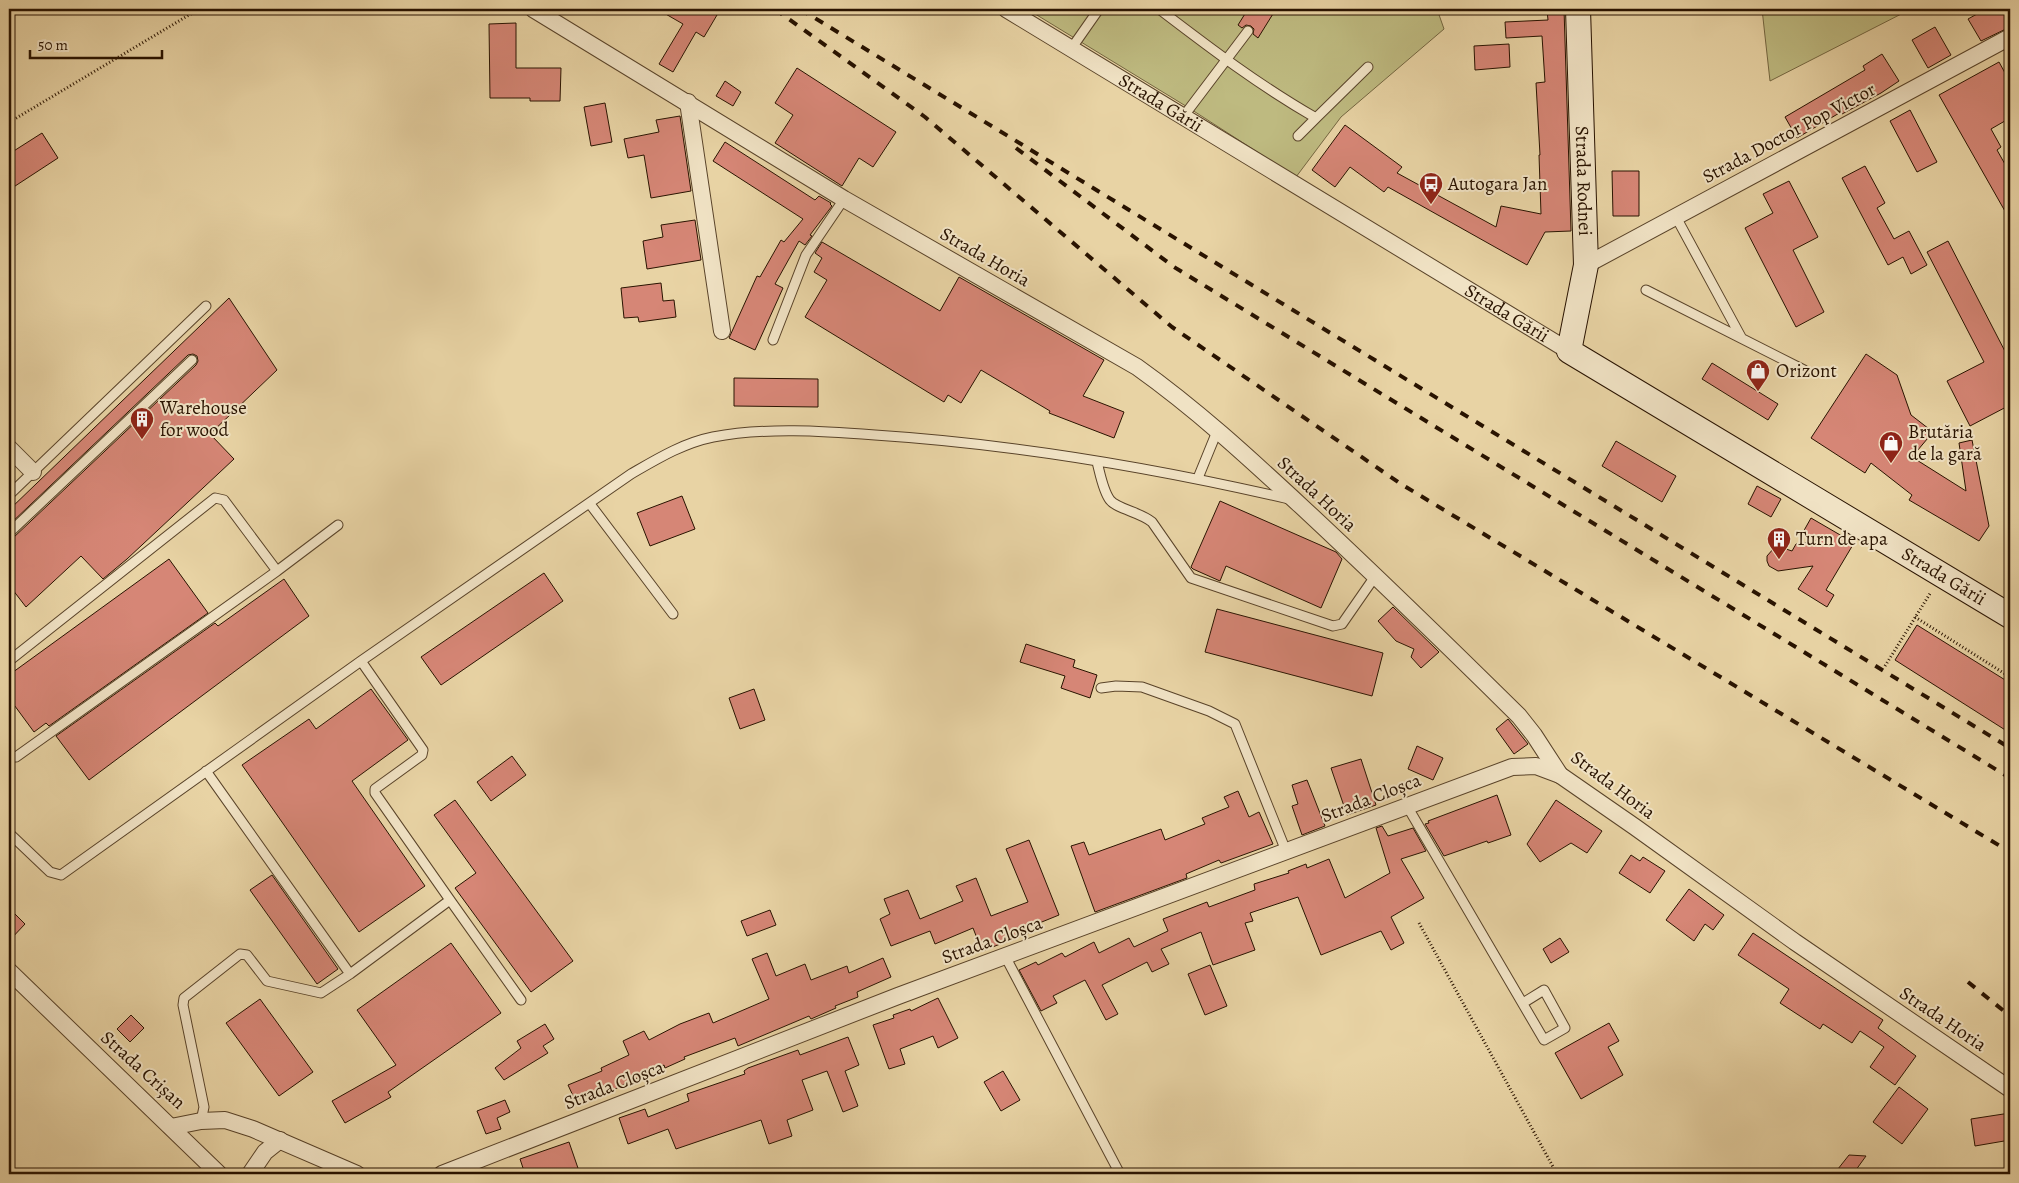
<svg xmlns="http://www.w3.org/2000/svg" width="2019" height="1183" font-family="Alegreya,serif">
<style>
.green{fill:#beba80;stroke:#746640}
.building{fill:#d68676;stroke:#291300}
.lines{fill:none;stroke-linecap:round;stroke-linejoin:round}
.lane-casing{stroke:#594329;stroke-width:11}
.street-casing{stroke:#594329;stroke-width:18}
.secondary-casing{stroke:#291300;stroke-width:26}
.path{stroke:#291300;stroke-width:3;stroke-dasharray:1 2.5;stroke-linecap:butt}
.lane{stroke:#f0e2c4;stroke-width:9}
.street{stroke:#f0e2c4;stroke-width:16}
.secondary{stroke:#f0e2c4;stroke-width:24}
.rail{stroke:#291300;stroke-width:4;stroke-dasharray:9 9;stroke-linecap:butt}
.labels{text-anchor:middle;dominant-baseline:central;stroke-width:4;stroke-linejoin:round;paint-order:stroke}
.street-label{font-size:19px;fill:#291300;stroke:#f0e2c4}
.poi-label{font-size:19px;fill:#291300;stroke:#f0e2c4;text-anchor:start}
</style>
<rect width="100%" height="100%" fill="#e8d3a4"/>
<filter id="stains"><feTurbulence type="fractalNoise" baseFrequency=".004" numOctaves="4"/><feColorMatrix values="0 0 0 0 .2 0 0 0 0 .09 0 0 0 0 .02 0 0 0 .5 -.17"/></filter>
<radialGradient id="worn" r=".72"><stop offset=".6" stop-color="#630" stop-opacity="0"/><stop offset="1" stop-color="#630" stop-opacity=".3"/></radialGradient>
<path class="green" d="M1027,9h410l7,20 -103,88 -45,60 -107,-69z
M1762,9h149l-141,72z"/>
<path class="building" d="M657,9h50l10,6 -13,22 -8,-5 -23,40 -14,-8 24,-40z
M1248,9h28l-18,29 -5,-4 1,-5 -3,-3 -5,-1 -4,3 -4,-3z
M1564,9l7,222 -26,1 -18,33 -139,-78 -4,5 -34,-25 -15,20 -23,-17 33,-45 57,42 -5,6 99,54 5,-21 40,8 -2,-59h1l-4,-72 9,-1 -3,-46 -36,2 -1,-16 43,-2 -1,-10z
M1986,9h16l8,14v4l-29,14 -13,-22z
M516,23v45h45l-1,33h-30v-3h-40l-1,-74z
M1935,27l16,28 -23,13 -16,-28z
M1509,44l1,23 -35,3 -1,-24z
M1882,54l17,27 -18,12 -39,21 -1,-2 -44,26 -12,-21 80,-47 -2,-4z
M1999,62l11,20v36l-19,11 10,18 -4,3 13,23v47l-71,-125z
M797,68l99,64 -23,35 -14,-9 -17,28 -67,-43 18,-28 -18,-12z
M725,81l16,11 -8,14 -17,-10z
M605,103l7,39 -21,4 -7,-39z
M1910,110l27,52 -20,10 -27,-51z
M680,116l11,75 -40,7 -7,-43 -16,3 -4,-19 35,-7 -3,-12z
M42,133l16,25 -49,32v-36z
M725,142l90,58 4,-4 12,7 -1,1 2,2 -22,29 2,1 -7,9 -6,-4 -24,43 8,4 -28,62 -26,-12 28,-62 3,1 21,-37 3,2 19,-23 -90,-58z
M1865,166l20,37 -8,5 17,31 15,-8 18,34 -16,9 -8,-17 -15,8 -46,-87z
M1612,171h27v45h-26z
M1789,181l29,56 -25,13 31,62 -28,15 -51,-99 28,-15 -10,-19z
M695,220l6,40 -54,9 -4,-28 20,-4 -2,-12z
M1948,241l62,120v44l-40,21 -23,-45 37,-19 -57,-110z
M822,242l118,69 19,-34 145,83 -21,36 41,16 -10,26 -65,-25 1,-2 -69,-41 -20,33 -13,-8 -4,7 -139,-85 22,-37 -13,-8 8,-14 -7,-5z
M661,283l2,18 11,-1 2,17 -37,5 -1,-5 -14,1 -3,-30z
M229,298l48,72 -67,64 24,25 -107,100 -24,20 -22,-23 -55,51 -17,-22v-46l4,-1 183,-173 2,-4 -1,-5 -4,-2 -5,1 -179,170v-15z
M1866,354l31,21 14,40 22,17 -21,25 54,34 -7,-48 13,-3 17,86 -10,15 -70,-41 3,-5 -41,-32 -6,10 -54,-35z
M1712,363l66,41 -10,16 -66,-41z
M734,378l84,1v28l-84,-1z
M1616,441l60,35 -14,26 -60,-36z
M1757,486l24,13 -10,18 -23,-13z
M682,496l13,33 -45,17 -13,-33z
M1220,501l116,51 6,7 -21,49 -95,-42 -6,15 -27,-12 -2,-2z
M1811,518l43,25 -28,47 8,5 -7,12 -29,-18 15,-23 -35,5 -9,-5 -2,-5v-5l7,-8 6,-1 12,4 4,-7 20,-3 -14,-7z
M169,559l39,54 -159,113 -3,-3 -12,9 -25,-34v-23z
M544,573l19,28 -122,84 -20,-28z
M284,579l25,37 -220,164 -33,-44 159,-113 3,3z
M1393,607l46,45 -18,16 -10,-11 3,-8 -18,-8 -18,-20z
M1217,609l166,44 -11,43 -167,-44z
M1917,625l93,58v50l-115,-73z
M1026,644l49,16 -2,7 24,8 -7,23 -29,-10 4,-12 -45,-14z
M371,689l37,51 -56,41 73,105 -66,46 -117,-167 67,-46 7,10z
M754,689l11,31 -25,9 -11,-31z
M1508,719l20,25 -14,10 -18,-25z
M1417,746l26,12 -10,22 -25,-11z
M512,756l14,19 -35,26 -14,-19z
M1361,759l15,46 -29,10 -16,-47z
M1307,780l18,46 -23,9 -10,-29 6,-2 -6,-19z
M1238,791l11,26 10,-5 14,32 -52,19 -2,-3 -33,14 1,4 -92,34 -24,-66 13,-4 5,13 72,-26 4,11 40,-16 -3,-6 27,-11 -5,-10z
M1497,795l14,40 -23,8 -1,-2 -43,15 -19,-32 4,-1 -1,-2z
M455,800l118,161 -42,31 -76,-104 21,-15 -42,-58z
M1556,800l46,31 -15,22 -16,-10 -31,19 -13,-18z
M1382,826l6,10 25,-8 13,23 -25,8 23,39 -33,19 13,26 -13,7 -10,-19 -60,24 -23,-58 -48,16 3,8 -8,2 10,27 -42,15 -12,-33 -40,17 8,15 -17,8 -5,-10 -45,23 16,29 -12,6 -21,-40 -32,16 4,7 -16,8 -22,-41 17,-8 2,3 24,-12 3,4 29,-15 5,11 30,-15 5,9 34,-16 -5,-12 44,-17 2,5 46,-17 -1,-6 35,-11 -1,-2 18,-7 1,4 22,-9 16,39 45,-25 -14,-45z
M1029,840l30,75 -32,13 2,5 -47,18 -9,-23 -38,16 -5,-13 -39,15 -11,-27 10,-5 -6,-15 24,-9 12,29 43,-18 -7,-15 20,-8 15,38 37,-14 -22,-53z
M1631,855l9,6 3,-4 22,14 -15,22 -31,-20z
M272,875l66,94 -21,15 -67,-94z
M1689,889l35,26 -11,15 -8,-6 -11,17 -28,-21z
M9,908l16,16 -16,17z
M770,910l6,15 -29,11 -6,-15z
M1753,933l130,87 -5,8 38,28 -21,29 -25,-18 14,-20 -24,-16 -8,12 -29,-19 -3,5 -40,-26 9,-14 -51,-34z
M1560,938l9,14 -18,11 -8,-14z
M451,943l50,70 -113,79 3,5 -46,26 -13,-22 64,-36 -39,-55z
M767,953l9,23 29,-12 6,16 36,-14 2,7 34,-15 8,19 -34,15 1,5 -23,9 1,2 -25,11 -2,-3 -71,30 -3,-8 -51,19 1,2 -20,9 -1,-3 -53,26 -2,-5 -34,14 -7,-15 34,-14 -1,-3 28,-13 -6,-14 21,-10 5,9 31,-16 29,-11 4,10 56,-24 -17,-40z
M1210,965l17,41 -22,9 -17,-41z
M938,998l20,40 -20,10 -5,-12 -33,13 5,15 -16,5 -16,-44 21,-7 -1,-3 17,-6 1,2z
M260,999l53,73 -34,24 -53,-73z
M131,1015l13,13 -14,14 -13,-13z
M1609,1023l10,18 -11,6 15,28 -42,24 -26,-46z
M545,1024l9,15 -11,7 5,7 -44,27 -9,-12 26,-20 -4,-7z
M848,1037l11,28 -14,6 13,35 -15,6 -16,-41 -25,9 11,30 -26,10 5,16 -23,8 -8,-24 -85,29 -8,-20 -40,15 -9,-26 26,-9 3,8 41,-16 -2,-7 58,-20 -1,-3 4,-3 50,-18 2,5z
M1003,1071l17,29 -19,11 -17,-29z
M1899,1087l29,22 -26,35 -29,-22z
M505,1100l5,12 -13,6 4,11 -15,5 -9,-23z
M2010,1113v27l-35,6 -4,-27z
M569,1142l11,32h-55l-5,-15z
M1849,1155l17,1 -13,18h-19z"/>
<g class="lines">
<g class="lane-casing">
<path id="lane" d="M1159,9c51,39 101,77 157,109l52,-51
M1071,49l28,-40
M1183,117l65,-86
M1298,136l18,-18
M1676,217l65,120
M1646,290l158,80
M773,340l33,-85 38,-56
M1097,462c3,11 6,29 13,38 7,9 30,12 42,22l39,56 142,48 9,-2 34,-49
M1198,478l20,-49
M9,495l197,-189
M590,504l83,110
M9,533l183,-173
M9,661l206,-163 9,2 53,71
M361,661l62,89 -1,5 -47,34v4l75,107
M1101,688l15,-2 26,1 67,24 26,13 51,127
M9,757h7l261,-186 61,-46
M206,771l144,203 100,-74 71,100
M1407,806l137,234 21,-12 -21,-38 -21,13
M9,833l41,39 11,3 300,-214 270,-187c26,-15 52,-31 82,-37 53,-10 109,-6 162,-2 138,9 280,33 414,64
M1005,956l115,218
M201,1121l3,-14 -21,-102 1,-7 56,-44 7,1 20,26 54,12 29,-19"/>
</g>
<g class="street-casing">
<g id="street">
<path d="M533,9l311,190 293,168c59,42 111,90 164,139 74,69 146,139 218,210l15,19 26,40 75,52 160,115 215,147"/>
<path id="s1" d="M1006,9l563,342"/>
<path d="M688,102l34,229"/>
<path d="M1586,265l424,-228"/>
<path d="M9,448l24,24"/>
<path d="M9,971l210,203"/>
<path d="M171,1127l30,-6 24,-1 28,9 104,45"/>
<path d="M250,1174l15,-22 15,-12"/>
<path d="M442,1174l456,-178 614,-229 24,-1 24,9"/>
</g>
</g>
<g class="secondary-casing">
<g id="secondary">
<path id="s2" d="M1578,9l8,256 -17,86 441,265"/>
</g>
</g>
<path class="path" d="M13,120l186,-111
M1915,617l95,60
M1885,666l46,-74
M1419,923l138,251"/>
<use href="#lane" class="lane"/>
<use href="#street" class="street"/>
<use href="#secondary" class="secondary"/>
<path class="rail" d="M775,9l150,108 247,210 229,157 609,368
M800,9l1210,739
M1016,148l158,119 836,511
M1968,982l42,34"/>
</g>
<defs>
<g id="bus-pin" transform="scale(1.25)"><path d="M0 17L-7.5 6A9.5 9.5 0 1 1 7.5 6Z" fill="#8f2418" stroke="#f0e2c4"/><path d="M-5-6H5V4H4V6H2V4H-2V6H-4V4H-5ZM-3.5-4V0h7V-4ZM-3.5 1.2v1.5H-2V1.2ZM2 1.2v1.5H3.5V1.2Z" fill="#fff"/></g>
<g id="shop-pin" transform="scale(1.25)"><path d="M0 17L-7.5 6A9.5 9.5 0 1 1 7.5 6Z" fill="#8f2418" stroke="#f0e2c4"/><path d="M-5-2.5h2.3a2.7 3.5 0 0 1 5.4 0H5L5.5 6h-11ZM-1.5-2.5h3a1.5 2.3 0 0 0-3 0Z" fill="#fff"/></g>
<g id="building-pin" transform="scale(1.25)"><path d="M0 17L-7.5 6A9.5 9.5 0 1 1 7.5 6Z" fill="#8f2418" stroke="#f0e2c4"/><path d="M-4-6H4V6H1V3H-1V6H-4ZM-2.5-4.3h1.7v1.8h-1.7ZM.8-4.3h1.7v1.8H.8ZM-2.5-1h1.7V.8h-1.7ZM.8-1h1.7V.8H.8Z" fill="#fff"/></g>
</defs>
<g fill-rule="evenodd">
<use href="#bus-pin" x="1431" y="184"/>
<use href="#shop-pin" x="1758" y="371"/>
<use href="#building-pin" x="142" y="419"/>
<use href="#shop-pin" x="1891" y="443"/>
<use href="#building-pin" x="1779" y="539"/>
</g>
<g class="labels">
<g class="street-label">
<text stroke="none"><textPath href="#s1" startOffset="181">Strada Gării</textPath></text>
<text transform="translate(1789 133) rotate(-28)">Strada Doctor Pop Victor</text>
<text stroke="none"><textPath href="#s2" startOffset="172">Strada Rodnei</textPath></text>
<text transform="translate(985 257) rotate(30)">Strada Horia</text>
<text stroke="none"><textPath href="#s1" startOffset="586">Strada Gării</textPath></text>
<text transform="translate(1317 494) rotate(43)">Strada Horia</text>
<text stroke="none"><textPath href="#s2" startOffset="781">Strada Gării</textPath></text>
<text transform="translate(1613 785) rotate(37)">Strada Horia</text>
<text transform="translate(1371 798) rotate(-21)">Strada Cloșca</text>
<text transform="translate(992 940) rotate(-20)">Strada Cloșca</text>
<text transform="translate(1943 1019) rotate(34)">Strada Horia</text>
<text transform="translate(143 1070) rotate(42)">Strada Crișan</text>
<text transform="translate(614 1085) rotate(-21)">Strada Cloșca</text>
</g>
<g class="poi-label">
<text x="1448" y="184">Autogara Jan</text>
<text x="1776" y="371">Orizont</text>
<text x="160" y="408">Warehouse<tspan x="160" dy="22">for wood</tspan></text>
<text x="1908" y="432">Brutăria<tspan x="1908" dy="22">de la gară</tspan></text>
<text x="1796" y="539">Turn de apa</text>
</g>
</g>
<rect width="2019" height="1183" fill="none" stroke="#e8d3a4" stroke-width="30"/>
<rect x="10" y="10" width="1999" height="1163" fill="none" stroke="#291300" stroke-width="2.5"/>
<rect x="15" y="15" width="1989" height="1153" fill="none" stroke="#291300"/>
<path d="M30 50v8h132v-8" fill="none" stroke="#291300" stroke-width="2.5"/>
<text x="38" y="50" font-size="15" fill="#291300" stroke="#f0e2c4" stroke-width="4" paint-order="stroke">50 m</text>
<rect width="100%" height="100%" filter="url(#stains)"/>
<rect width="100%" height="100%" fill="url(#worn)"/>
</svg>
